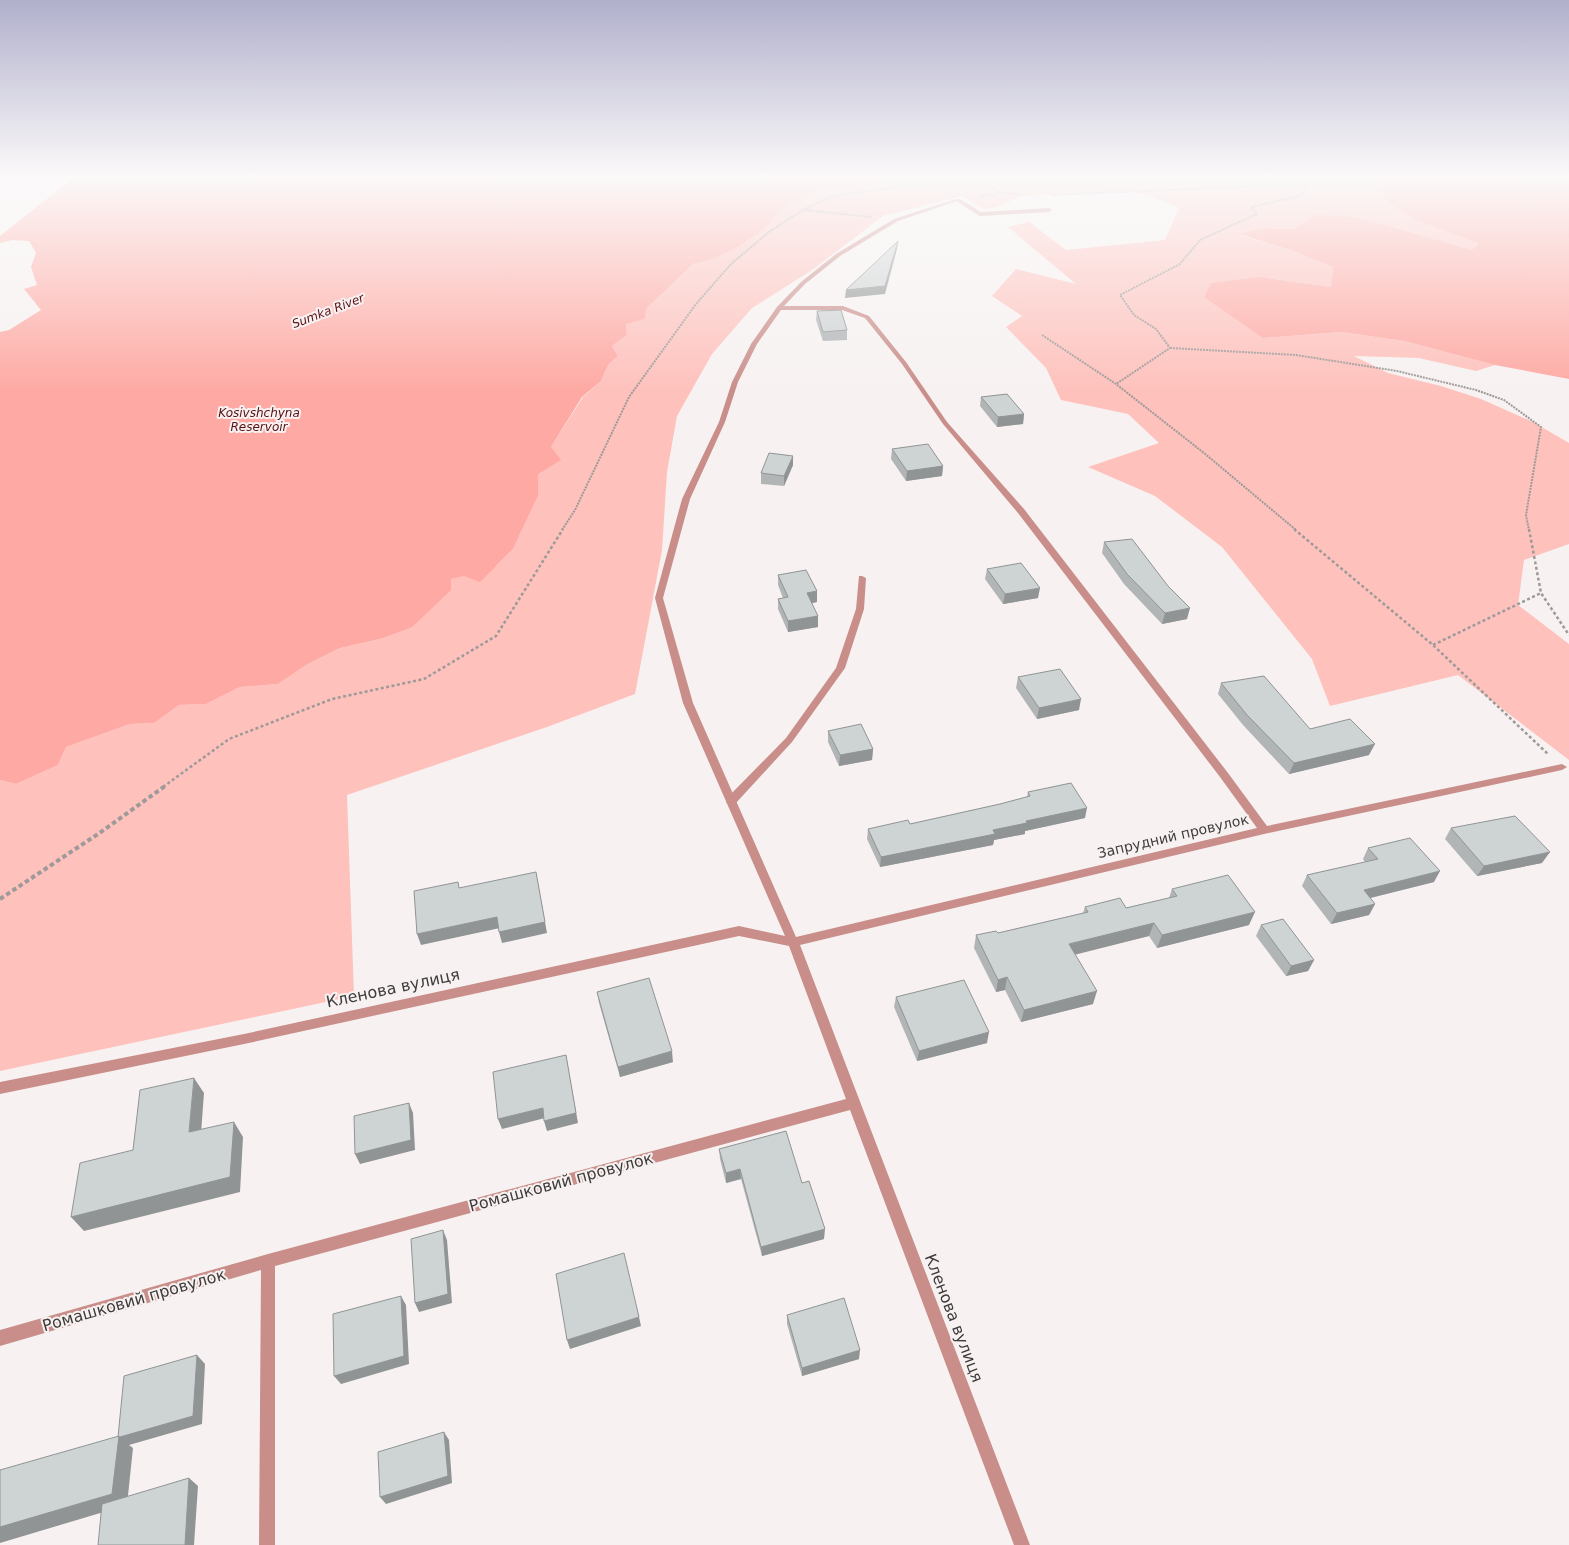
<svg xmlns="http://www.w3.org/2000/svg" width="1569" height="1545" font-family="'DejaVu Sans',sans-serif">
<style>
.green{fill:#fec1bc}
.water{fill:#fea9a3}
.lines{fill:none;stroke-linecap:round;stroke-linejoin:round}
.path-far2{stroke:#9e9a99;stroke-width:2;stroke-dasharray:2 1;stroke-linecap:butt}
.path-far1{stroke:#9e9a99;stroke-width:2.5;stroke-dasharray:3 2.5;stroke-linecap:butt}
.path{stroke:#9e9a99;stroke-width:4;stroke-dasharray:4.5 3;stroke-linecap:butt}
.service{fill:#c98e8a;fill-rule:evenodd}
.minor{fill:#c98e8a;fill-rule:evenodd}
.wall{fill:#b1b5b6}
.shaded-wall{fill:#909494}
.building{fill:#ced3d4;stroke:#909494}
.labels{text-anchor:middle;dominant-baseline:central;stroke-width:4;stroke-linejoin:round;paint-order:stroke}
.far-water-label{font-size:12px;font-style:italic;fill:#590f12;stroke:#f7f2f1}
.street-label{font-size:14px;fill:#3e3c3b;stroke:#f7f2f1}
.near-street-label{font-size:16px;fill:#3e3c3b;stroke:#f7f2f1}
</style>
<rect width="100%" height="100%" fill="#f7f2f1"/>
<path class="green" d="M948,176h414l14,10 12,17 28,17 62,22 -6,8 -115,-33 -42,-3 -21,15 -31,-1 -23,7 56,17 37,15 -2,20 -71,-10 3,61 78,-6 63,9 91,24 -19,6 -57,-13 -65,-2 34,17 53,13 40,13 52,23 36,21v101l-45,16 -6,45 51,39v116l-111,-85 -128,31 -18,-47 -90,-112 -67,-51 -67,-29 71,-24 -31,-29 -67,-14 -15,-32 -40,-41 16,-11 -30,-20 24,-27 60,15 -68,-57 21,-5 37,28 99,-10 14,-32 -34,-14 -17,-3 -107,5 -24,11 -13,2 -22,-13 -79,20 -71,54 -60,38 -40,46 -35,62 -10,56 -5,78 -27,144 -88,33 -200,68 7,201 -354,75v-291l16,4 42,-19 8,-18 64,-23 24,-1 25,-18 27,-1 34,-17 38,-3 30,-20 32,-16 40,-9 31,-11 40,-49 45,-13 17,-17 25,-53v-22l13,-27 32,-50 18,-16 7,-16 10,-9 -6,-10 15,-11 -1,-11 21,-16 46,-44 20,-5 54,-32 10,-14 19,-13 21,-9z"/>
<path class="water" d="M76,176h872l-131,15 -21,9 -19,13 -10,14 -31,21 -23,11 -20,5 -46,44 -3,11 -18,5 1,11 -15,11 6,10 -10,9 -7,16 -19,16 -31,50 10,13 -23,14v22l-25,53 -33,33 -16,-6 -13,3v11l-40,38 -31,11 -40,9 -32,16 -30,20 -38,3 -34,17 -27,1 -25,18 -24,1 -64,23 -8,18 -42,19 -16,-4v-448l9,-2 32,-20 -17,-21 13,-4 -6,-18 5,-14 -7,-12 -17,-1 -12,3v-7z
M1362,176h207v203l-74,-14 -91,-24 -63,-9 -78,6 -59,-41 7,-14 49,-6 71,10 2,-20 -37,-15 -57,-18 24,-6 31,1 21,-15 42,3 115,33 6,-7 -62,-23 -28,-17 -12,-17z"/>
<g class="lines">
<path class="path-far2" d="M1051,195l258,-11 -9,12 -49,11 6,7 -57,26 -20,24 -60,31 14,20 22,14 14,19 -54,36
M979,197l21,-4
M804,210l68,7
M1042,335l74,49 88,69 92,77
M1170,348l126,7 101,16 79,19 28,10 37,27 -15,88 3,15
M562,530l13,-20 54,-113 67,-93 35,-40 38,-32 34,-22 30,-14 94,-13 55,-1 19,11 22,2"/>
<path class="path-far1" d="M1294,529l139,116 116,110
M1529,529l12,64 28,42
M1433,645l108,-52
M163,787l66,-48 103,-40 92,-20 72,-43 67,-107"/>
<path class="path" d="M0,899l101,-67 64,-46"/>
<path class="service" d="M956,199h4l21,13 68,-4 3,2 -3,2 -69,4 -24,-15z
M859,576h3l4,2 -2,31 -19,59 -53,74 -57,62h-8l-1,-3 1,-3 59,-60 50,-70 20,-59z"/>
<path class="minor" d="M956,199l4,1 -62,21 -58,35 -35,28 -21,22h59l26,10 37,46 41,60 77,87 204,264 39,53 295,-62 5,3 -5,3 -298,64 -464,111 230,600h-16l-164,-435 -575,156v279h-16l2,-275 -261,76v-16l268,-76 578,-155 -57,-153 -50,-10 -495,108 -244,50v-12l244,-48 495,-108 46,10 -102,-233 -28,-105 27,-99 37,-77 13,-40 19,-38 26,-37 24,-25 35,-28 58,-35zM781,310h61l23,8 37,46 41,60 75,89 202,264 37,51 -461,109 -103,-234 -30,-105 27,-99 35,-77 13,-40 19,-38z"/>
</g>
<path class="wall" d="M817,311l30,19v10l-24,1 -7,-21z
M981,397l43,17 -1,10 -26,3 -17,-21z
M892,449l51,17 -1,10 -36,5 -15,-22z
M793,465l-9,21 -23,-2v-11z
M1104,542l83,77 -25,5 -38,-40 -22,-31z
M987,569l51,29 -35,6 -18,-25z
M778,575l39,16v11l-5,1 6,24 -30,5 -10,-23v-10l5,-1 -5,-13z
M1018,677l61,33 -42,9 -21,-31z
M1221,683l89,46 59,26 -80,19 -46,-49 -25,-31z
M828,731l45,18 -1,11 -33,6 -11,-24z
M1028,792l57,26 -60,13v3l-31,6 -1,5 -113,22 -13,-28 1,-10 42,-5 90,-20 27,-7z
M1451,828l91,35 -65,13 -32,-37z
M1368,848l66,34 -64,16 5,6 -6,11 -38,9 -29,-38 5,-11 58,-13 -2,-3z
M1172,889l77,36 -92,23 -8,-12 -74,18 18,50 -72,18 -16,-32 -9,2 -22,-44 2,-13 22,-2 85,-20 2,-6 41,1 43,-10z
M1261,925l53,35 -6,11 -22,5 -30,-40z
M597,992l76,70 -53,15 -21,-74z
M896,997l91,46 -70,18 -23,-54z
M719,1149l83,34 22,56 -62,17 -21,-77 -15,4 -6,-24z
M787,1315l72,44 -57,17 -15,-52z"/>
<path class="shaded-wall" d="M898,241l-1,8 -12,45 -40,4 1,-8z
M1024,414l-1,10 -26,3 1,-10z
M793,456v9l-9,21v-10z
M943,466l-1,10 -36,5 1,-10z
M1040,588l-2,10 -35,6 2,-10z
M817,591v11l-10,2v-11z
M1190,608l-3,11 -25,5 3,-11z
M818,616v11l-30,5v-11z
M1081,699l-2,11 -42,9 2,-11z
M1375,744l-6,11 -80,19 5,-11z
M873,749l-1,11 -33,6 1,-11z
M1087,808l-2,10 -60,13v3l-31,6 -1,5 -113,22 1,-10 112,-27 33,-9z
M1550,852l-8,11 -65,13 7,-10z
M1440,871l-6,11 -76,19 6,-11z
M536,872l11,61 -45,10 -3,-11z
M1375,904l-6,11 -38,9 6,-11z
M1255,912l-6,13 -92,23 5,-13z
M497,917l3,11 -79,17 -4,-11z
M1154,923l-5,13 -83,21 3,-13z
M1314,960l-6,11 -22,5 5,-10z
M1007,977l-2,13 -9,2 2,-12z
M1097,991l-4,13 -72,18 3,-12z
M989,1032l-2,11 -70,18 2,-10z
M672,1051l1,11 -53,15 -2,-10z
M566,1055l12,68 -31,8 -3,-10z
M194,1078l10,15 -4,54 -11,-15z
M409,1103l4,10 2,37 -55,14 -5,-10z
M543,1108l2,10 -43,11 -4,-10z
M234,1122l9,15 -3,55 -156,39 -13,-14z
M740,1169l1,10 -15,4v-10z
M825,1229l-1,10 -62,17 -1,-9z
M443,1230l4,10 5,63 -33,9 -4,-9z
M401,1296l5,9 3,59 -68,20 -7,-8z
M639,1317l2,9 -71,23 -3,-9z
M860,1350l-1,9 -57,17v-8z
M197,1355l8,9 -3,60 -73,21 4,3 -6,57 -127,38v-16l119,-91z
M444,1432l5,8 3,43 -66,21 -6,-7z
M189,1478l9,8 -4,59h-11z"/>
<path class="building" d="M898,241l-13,45 -39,4z
M841,310l6,20 -24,2 -6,-21z
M1007,394l17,20 -26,3 -17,-20z
M928,444l15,22 -36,5 -15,-22z
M769,453l24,3 -9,20 -23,-3z
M1132,539l36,47 22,22 -25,5 -38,-39 -23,-32z
M1021,563l19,25 -35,6 -18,-25z
M806,570l11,21 -10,2 11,23 -30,5 -10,-22 10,-2 -10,-22z
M1060,669l21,30 -42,9 -21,-31z
M1264,676l46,53 40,-10 25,25 -81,19 -47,-48 -26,-32z
M861,724l12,25 -33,6 -12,-24z
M1071,783l16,25 -61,13 1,2 -34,7 2,4 -114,23 -13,-28 40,-9 2,4 90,-20 30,-8 -2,-4z
M1515,816l35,36 -66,14 -33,-38z
M1410,838l30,33 -76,19 11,14 -38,9 -30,-38 71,-16 -10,-11z
M536,872l9,50 -46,10 -2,-15 -80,17 -3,-43 44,-9 1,6z
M1228,875l27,37 -93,23 -8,-12 -85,21 28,47 -73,19 -17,-33 -9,3 -22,-45 20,-4 2,2 90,-21 -3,-5 35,-9 6,10 51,-12 -5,-7z
M1283,919l31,41 -23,6 -30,-41z
M649,978l23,73 -54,16 -21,-75z
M964,980l25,52 -70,19 -23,-54z
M566,1055l10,58 -32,8 -1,-13 -45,11 -5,-47z
M194,1078l-5,54 45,-10 -4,55 -159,40 9,-54 53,-13 7,-60z
M409,1103l2,37 -56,14 -1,-38z
M786,1131l16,52 7,-2 16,48 -64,18 -21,-78 -14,4 -7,-24z
M443,1230l5,64 -33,9 -4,-64z
M624,1253l15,64 -72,23 -11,-66z
M401,1296l3,60 -70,20 -1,-62z
M844,1298l16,52 -58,18 -15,-53z
M197,1355l-4,61 -73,21h-2l6,-61z
M444,1432l4,44 -68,21 -2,-45z
M119,1436l-7,58 -112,33v-57z
M189,1478l-4,67h-87l4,-41z"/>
<linearGradient id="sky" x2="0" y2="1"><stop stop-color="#b1b0cc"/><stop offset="0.45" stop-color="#fbf9f9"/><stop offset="1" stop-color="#fbf9f9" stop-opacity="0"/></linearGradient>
<rect width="1569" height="392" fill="url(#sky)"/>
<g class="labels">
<g class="far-water-label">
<text transform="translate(328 311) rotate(-21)">Sumka River</text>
<text x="259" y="413">Kosivshchyna<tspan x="259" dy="14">Reservoir</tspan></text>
</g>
<g class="street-label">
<text transform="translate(1173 836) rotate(-13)">Запрудний провулок</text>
</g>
<g class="near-street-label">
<text transform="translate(393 988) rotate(-12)">Кленова вулиця</text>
<text transform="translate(561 1182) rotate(-15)">Ромашковий провулок</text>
<text transform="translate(134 1300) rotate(-16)">Ромашковий провулок</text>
<text transform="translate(954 1318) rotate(69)">Кленова вулиця</text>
</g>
</g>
</svg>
